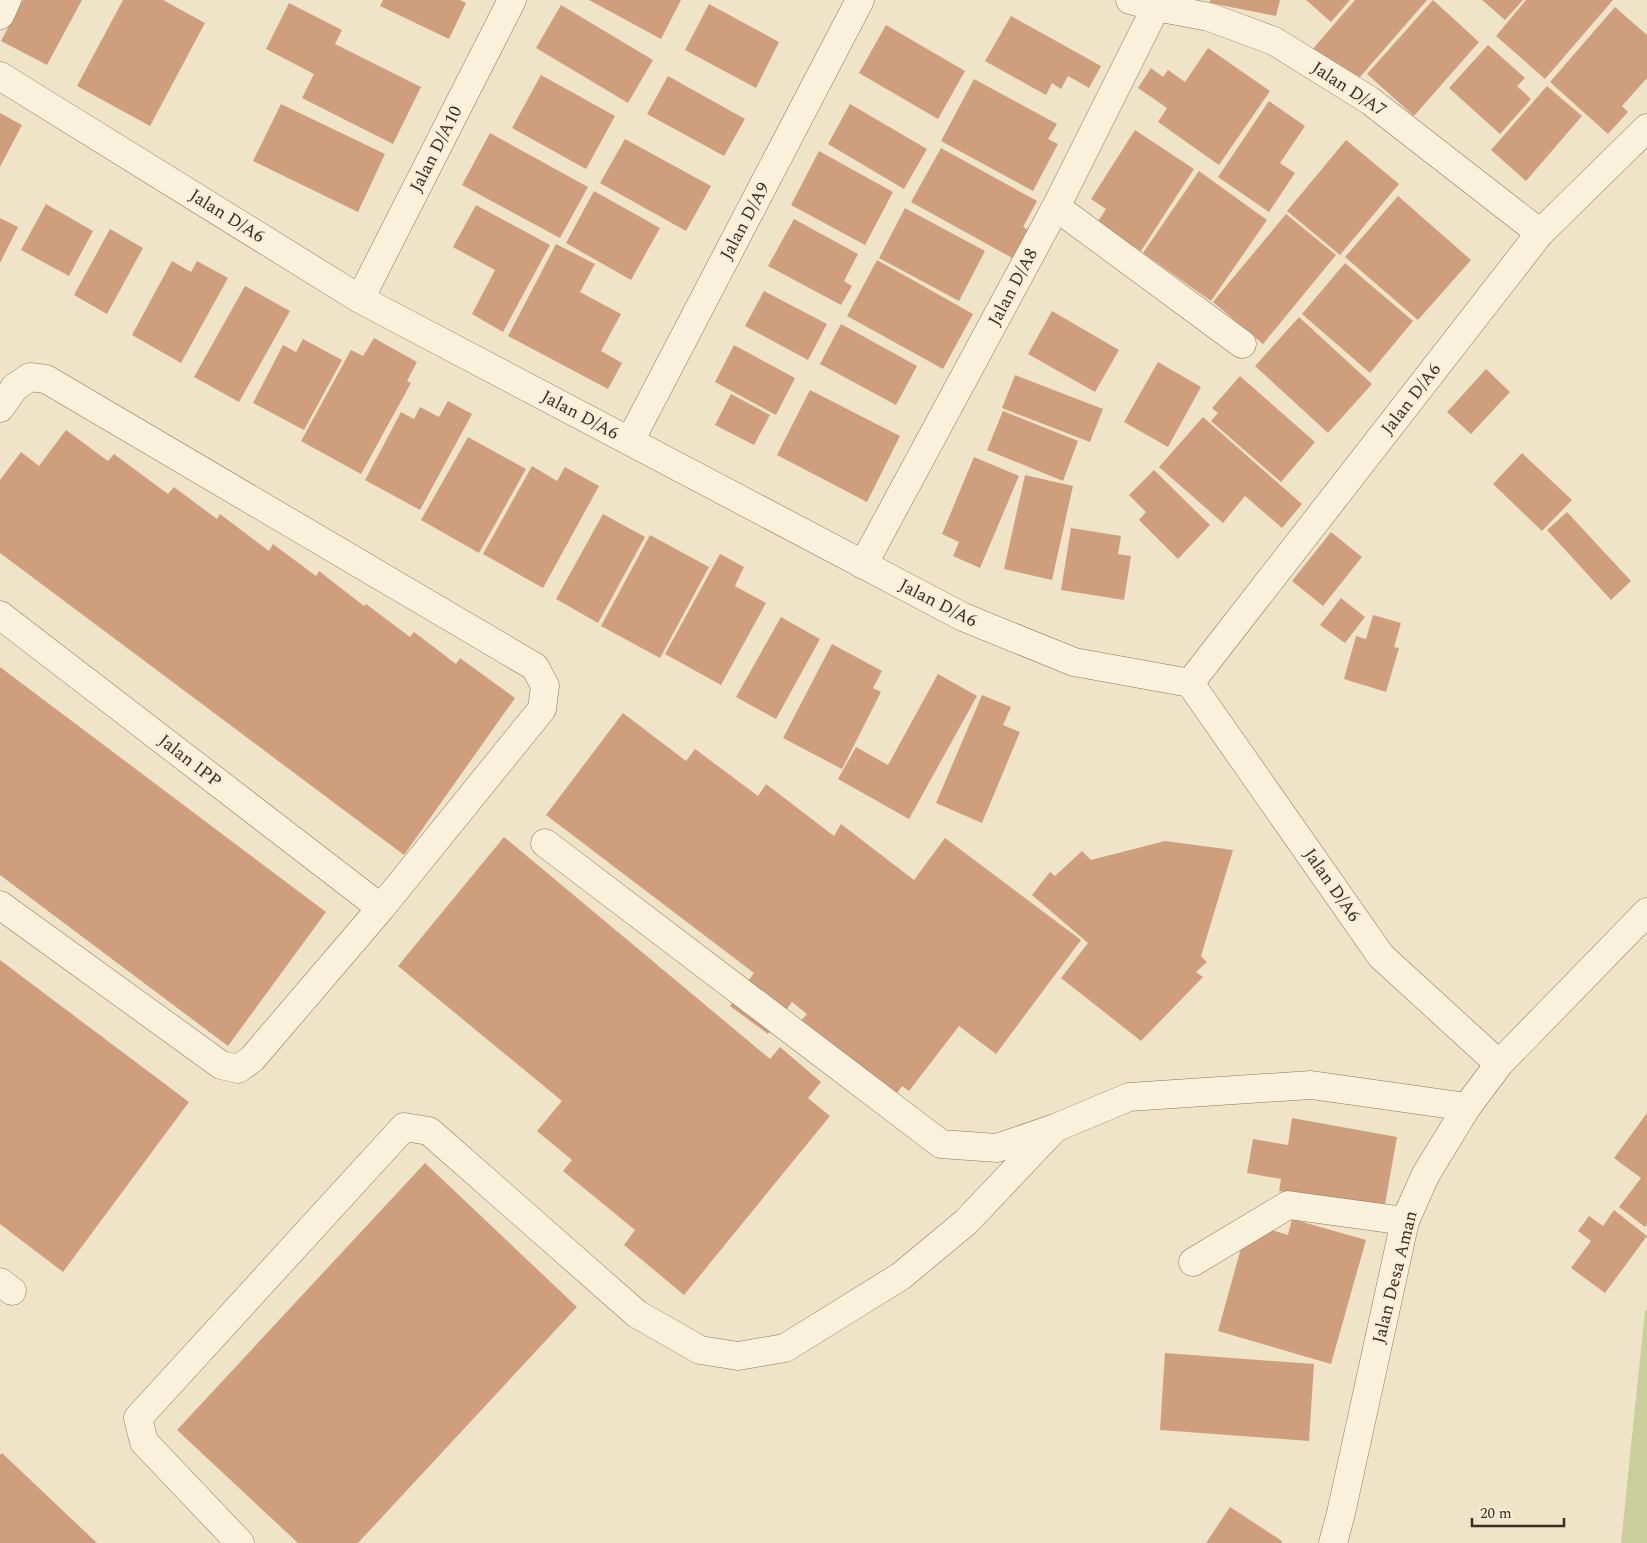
<svg xmlns="http://www.w3.org/2000/svg" width="1647" height="1543" font-family="Spectral,serif">
<style>
.green{fill:#c9cf9b}
.building{fill:#cf9f7d}
.lines{fill:none;stroke-linecap:round;stroke-linejoin:round}
.minor-casing{stroke:#8d765c;stroke-width:29}
.minor{stroke:#faf1dc;stroke-width:28}
.labels{text-anchor:middle;dominant-baseline:central;stroke-width:4;stroke-linejoin:round;paint-order:stroke}
.street-label{font-size:18px;fill:#3d2e20;stroke:#f7eed8}
</style>
<rect width="100%" height="100%" fill="#f0e4c8"/>
<path class="green" d="M1647,1308v235h-26l24,-232z"/>
<path class="building" d="M23,0h59l-35,65 -46,-24z
M123,0h40l42,23 -55,103 -73,-40z
M383,0h77l6,3 -17,36 -69,-33z
M589,0h92l-20,39z
M1210,0h70l-4,16 -66,-13z
M1306,0h44l-19,22z
M1355,0h72l-67,77 -49,-26z
M1433,0l46,42 -65,74 -47,-42z
M1482,0h41l-18,20z
M1526,0h87l-68,79 -49,-43z
M289,3l53,27 -7,14 86,43 -28,57 -91,-46 12,-24 -48,-25z
M709,4l70,38 -23,46 -71,-38z
M561,5l92,55 -25,43 -92,-55z
M1615,7l32,28v43l-25,28 6,6 -20,22 -58,-52z
M1011,16l90,50 -12,22 -21,-12 -7,13 -9,-6 -6,12 -61,-34z
M886,25l79,46 -27,48 -79,-46z
M1488,45l37,33 -8,8 14,13 -31,35 -51,-46z
M1208,48l62,43 -51,74 -61,-43 9,-14 -29,-20 13,-20 12,9 5,-7 17,12z
M541,75l74,41 -29,53 -74,-41z
M668,76l77,43 -21,37 -77,-42z
M974,79l83,45 -9,15 10,5 -25,47 -92,-50z
M1547,86l35,30 -56,65 -35,-31z
M1269,101l36,25 -25,37 15,10 -26,39 -51,-35z
M281,104l104,50 -27,58 -105,-51z
M850,104l77,45 -23,40 -76,-45z
M0,113l22,12 -22,42z
M1135,130l59,39 -53,82 -44,-28 9,-14 -15,-10z
M490,133l98,54 -28,51 -98,-53z
M625,139l86,47 -25,45 -86,-48z
M1346,140l53,44 -59,71 -53,-44z
M941,148l96,53 -14,26 15,8 -15,29 -112,-62z
M819,151l74,41 -28,53 -74,-40z
M1199,171l68,49 -56,81 -68,-48z
M594,191l66,37 -29,52 -65,-37z
M1398,196l73,64 -53,60 -73,-63z
M46,204l47,27 -24,45 -48,-26z
M476,205l74,40 -47,87 -31,-18 23,-44 -42,-23z
M905,208l80,43 -26,50 -80,-43z
M1286,214l50,41 -73,89 -50,-42z
M0,218l18,9 -18,36z
M794,219l64,35 -14,27 8,5 -11,19 -73,-39z
M110,229l33,19 -36,66 -33,-19z
M556,244l39,20 -15,28 41,22 -20,37 21,12 -14,26 -100,-53z
M877,260l96,54 -30,55 -96,-53z
M172,261l19,11 6,-11 31,17 -47,85 -49,-28z
M1345,263l68,58 -43,52 -68,-59z
M245,286l45,25 -51,91 -45,-25z
M764,291l63,33 -19,36 -63,-34z
M1052,311l67,39 -24,42 -67,-38z
M1299,317l73,67 -44,49 -73,-67z
M841,324l76,42 -21,39 -76,-41z
M374,338l43,24 -10,19 4,2 -50,91 -60,-33 50,-91 12,6z
M303,339l39,21 -38,70 -51,-27 30,-58 13,7z
M734,345l61,33 -19,37 -61,-33z
M1158,362l43,25 -33,60 -44,-25z
M1486,369l24,23 -39,42 -24,-22z
M1015,375l88,34 -13,33 -88,-34z
M1240,376l75,66 -34,40 -70,-61 7,-8 -6,-5z
M810,390l90,46 -33,66 -90,-47z
M731,394l39,21 -16,30 -39,-20z
M448,401l24,13 -52,96 -55,-30 36,-68 13,7 6,-12 19,10z
M1003,411l75,30 -15,40 -76,-31z
M1203,417l99,87 -20,24 -37,-32 -22,27 -64,-56z
M66,430l42,31 6,-7 54,40 6,-7 43,32 3,-5 49,37 4,-7 43,32 3,-5 45,35 2,-2 44,33 4,-5 42,32 4,-6 55,40 -111,157 -404,-302v-73l21,-28 18,14z
M468,437l58,32 -47,84 -58,-33z
M1522,453l50,47 -30,31 -49,-47z
M974,457l45,19 -39,92 -27,-12 6,-14 -17,-8z
M532,466l25,15 8,-14 34,19 -56,102 -60,-34z
M1154,470l56,55 -32,34 -39,-39 7,-8 -17,-17z
M1025,475l48,11 -21,94 -48,-11z
M1567,512l64,69 -20,19 -64,-70z
M603,514l42,23 -47,86 -42,-24z
M1071,528l50,8 -3,18 13,2 -7,44 -63,-10z
M1331,532l31,25 -39,49 -31,-25z
M650,535l59,32 -49,91 -59,-32z
M720,554l24,13 -9,19 31,17 -45,82 -56,-31z
M1341,598l24,19 -20,26 -25,-18z
M1373,615l28,8 -7,24 5,1 -13,44 -42,-13 12,-43 10,3z
M781,617l39,22 -44,80 -40,-22z
M832,644l50,27 -9,17 8,4 -39,77 -59,-31z
M0,667l326,245 -98,134 -228,-171z
M938,674l39,22 -68,123 -71,-40 18,-32 32,18z
M982,695l29,12 -8,18 17,7 -38,91 -46,-20z
M623,713l63,48 9,-12 63,47 8,-12 68,52 7,-12 73,56 31,-42 136,102 -85,114 -37,-28 -50,65 -7,-5 -5,7 -96,-72 6,-7 -15,-12 -24,32 -38,-28 24,-33 -208,-158z
M504,837l266,222 10,-12 41,35 -13,16 22,18 -146,179 -60,-50 11,-15 -72,-59 9,-11 -35,-29 25,-30 -164,-135z
M1165,841l68,9 -32,106 6,6 -11,10 7,5 -62,64 -80,-63 27,-35 -56,-48 18,-23 5,4 27,-25 9,9z
M0,960l189,142 -126,170 -63,-48z
M1647,1113v111l-2,3 -26,-20 22,-29 -27,-20z
M1292,1118l105,19 -13,73 -105,-19 2,-12 -34,-6 6,-34 35,6z
M425,1163l152,144 -219,236h-60l-121,-113z
M1614,1210l33,26 -42,57 -34,-25 20,-27 -13,-10 11,-15 14,10z
M1292,1219l74,21 -35,124 -113,-33 30,-108 40,12z
M1165,1353l149,11 -5,77 -149,-11z
M2,1453l95,90h-97v-88z
M1230,1507l52,34 -1,2h-75z"/>
<g class="lines">
<g class="minor-casing">
<path id="minor" d="M1130,0l26,7 53,10 65,24 95,59 171,133
M0,15l7,-15
M0,76l360,223 603,318 111,45 116,21 191,273 118,108
M1056,207l186,137
M360,299l152,-299
M0,408l15,-21 15,-10 16,2 489,288 10,19 -3,23 -161,199 -129,151 -14,10 -17,-4 -221,-160
M630,441l230,-441
M863,565l193,-358 100,-200
M0,615l381,293
M1190,683l350,-450 107,-105
M545,843l396,301 56,4 58,-20 74,-31 182,-12 156,22
M1193,1262l95,-57 117,16
M0,1282l12,9
M240,1543l-96,-101 -6,-24 266,-291 25,4 208,183 63,36 38,6 47,-8 116,-72 65,-54 89,-94
M1333,1543l8,-30 64,-292 21,-47 41,-67 32,-43 148,-152"/>
</g>
<use href="#minor" class="minor"/>
</g>
<g class="labels">
<g class="street-label">
<text transform="translate(1349 89) rotate(33)">Jalan D/A7</text>
<text transform="translate(436 149) rotate(-63)">Jalan D/A10</text>
<text transform="translate(227 216) rotate(32)">Jalan D/A6</text>
<text transform="translate(745 221) rotate(-62)">Jalan D/A9</text>
<text transform="translate(1013 287) rotate(-62)">Jalan D/A8</text>
<text transform="translate(1411 399) rotate(-52)">Jalan D/A6</text>
<text transform="translate(580 415) rotate(28)">Jalan D/A6</text>
<text transform="translate(938 603) rotate(27)">Jalan D/A6</text>
<text transform="translate(190 761) rotate(38)">Jalan IPP</text>
<text transform="translate(1332 885) rotate(55)">Jalan D/A6</text>
<text transform="translate(1395 1277) rotate(-76)">Jalan Desa Aman</text>
</g>
</g>
<path d="M1472 1518v8h92v-8" fill="none" stroke="#3d2e20" stroke-width="2.5"/>
<text x="1480" y="1518" font-size="15" fill="#3d2e20" stroke="#f7eed8" stroke-width="4" paint-order="stroke">20 m</text>
</svg>
